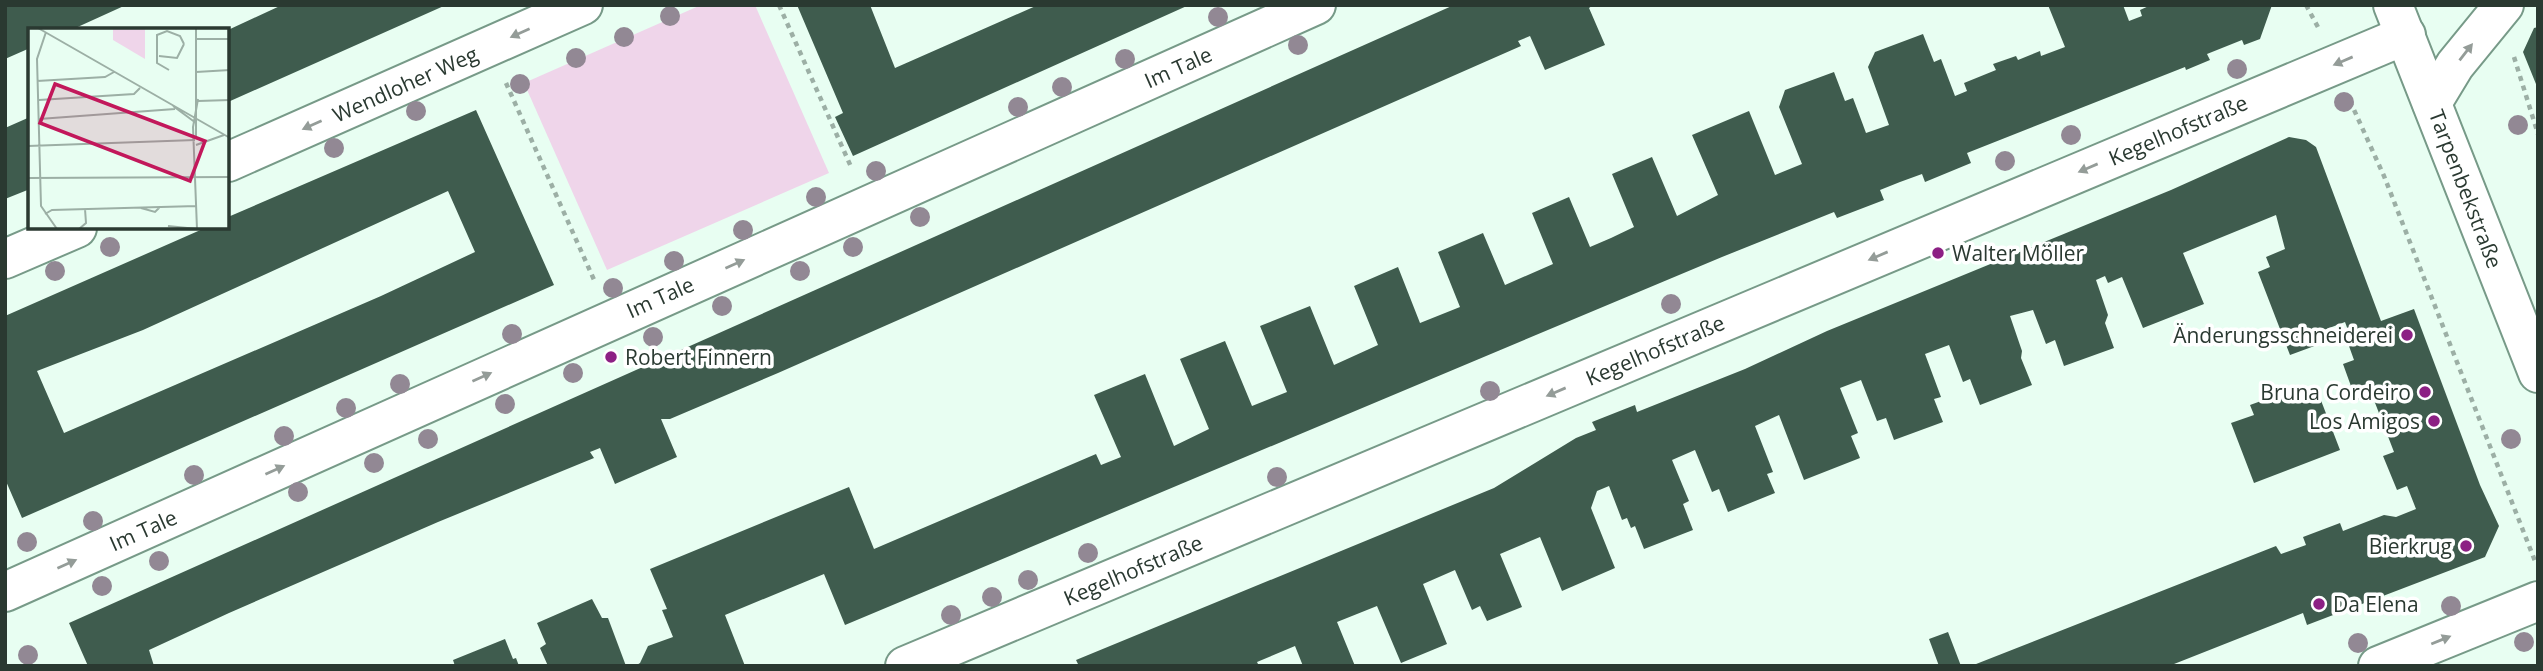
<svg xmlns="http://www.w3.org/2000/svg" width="2543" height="671" font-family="'Open Sans',sans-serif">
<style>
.green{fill:#efd5ea}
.building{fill:#3f5c4e;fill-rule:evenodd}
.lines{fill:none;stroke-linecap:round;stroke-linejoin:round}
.minor-casing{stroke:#779a88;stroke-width:42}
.primary-casing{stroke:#779a88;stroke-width:42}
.path{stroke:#9cafa5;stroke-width:4.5;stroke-dasharray:5 5;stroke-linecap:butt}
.minor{stroke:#fff;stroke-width:38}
.primary{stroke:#fff;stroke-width:38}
.tree{fill:#928894}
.oneway{fill:#949c98}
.poi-dot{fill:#8c2084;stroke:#fff;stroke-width:2.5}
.labels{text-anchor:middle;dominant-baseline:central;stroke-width:7;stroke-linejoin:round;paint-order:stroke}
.street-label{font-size:21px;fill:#2a3931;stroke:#fff}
.poi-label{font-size:21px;fill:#2a3931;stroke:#fff;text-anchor:end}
.inset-road{fill:none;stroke:#9cafa5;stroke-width:2}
.view{fill:#c2185b;fill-opacity:0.15;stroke:#c2185b;stroke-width:3.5}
.inset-edge{fill:none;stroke:#2a3931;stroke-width:3.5}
</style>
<rect width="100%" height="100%" fill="#e8fef2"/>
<path class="green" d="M701,5h54l74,168 -222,97 -83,-187z"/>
<path class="building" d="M5,5h121l-55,25h-41v18l-25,11z
M282,5h164l-218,97v-72z
M797,5h73l25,63 143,-63h151l-336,151 -18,-39 8,-4z
M1454,5h139l-4,3 16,37 -60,25 -15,-34 -12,5 3,5 -743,327 -108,46h-9l16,38 -62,27 -15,-36 -10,4 4,6 -156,64 -209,91 -80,37 5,16h-66l-19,-43z
M2048,5h75l6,16 13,-5 -2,-6 11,-5h121l-12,34 -16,6 -2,-5 -35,14 3,6 -24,10 -1,-3 -218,86 4,10 -46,19 -3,-8 -22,8 -20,8 4,10 -47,18 -3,-6 -112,45 -877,368 -21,-51 -99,41 20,51h-110l5,-3 8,-17 25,-9 -11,-27 5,-1 -17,-40 199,-82 25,62 222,-95 5,11 20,-8 -27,-62 51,-21 29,72 35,-17 -29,-70 45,-18 27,65 35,-14 -27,-66 50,-20 24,59 44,-20 -24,-59 44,-19 22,56 40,-16 -22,-55 45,-19 22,52 48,-21 -21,-51 37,-16 21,50 21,-9 23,-11 -22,-53 40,-17 25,59 41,-21 -26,-60 57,-24 26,64 27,-11 -23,-57 6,-17 49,-18 11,29 8,-3 13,35 23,-8 -21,-58 7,-15 48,-18 11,28 7,-3 14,37 12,-5 -3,-8 32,-13 -3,-6 23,-8 2,4 22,-9 1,5 24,-9z
M2538,27v62l-15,-37 11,-24z
M476,110l78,175 -532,233 -17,-39v-163l200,-88h23v-11zM448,191l27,61 -94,44 -317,137 -27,-62 106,-41z
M30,117v72l-25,10v-71z
M2289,137l17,3 10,7 65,174 33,-12 66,176 19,41 -14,31 -178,68 -4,-12 -134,53h-198l305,-120 5,8 25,-9 -3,-8 37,-14 3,8 41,-16 12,2 20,-8 -9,-23 -10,4 -14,-34 11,-4 -22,-57 -16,5 -13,-36 11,-4 -9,-25 4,-2 -4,-11 -21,8 4,11 -38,14 -32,-83 12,-5 -4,-10 19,-8 -9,-34 -93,38 21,51 -61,24 -21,-51 -14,6 -3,-7 -9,4 12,35 -3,8 9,25 -50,18 -9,-26 -9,4 -13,-34 -23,6 12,35 -1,7 11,27 -52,20 -10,-26 -7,3 -14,-37 -24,9 16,43 -7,2 9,23 -49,18 -8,-22 -9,3 -16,-41 -21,8 18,45 -7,3 9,22 -56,22 -25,-65 -24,11 18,46 -6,2 8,19 -47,19 -9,-23 -7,3 -17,-42 -23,10 17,41 -6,3 10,26 -49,19 -9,-23 -4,2 -4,-10 -5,2 -13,-34 -12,5 -6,17 24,60 -53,23 -22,-54 -40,17 22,53 -35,14 -7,-15 -8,4 -17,-40 -32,14 24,60 -46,19 -24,-57 -40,16 18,44h-52l-8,-20 -38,16 2,4h-180l-3,-6 418,-172 82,-50 20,-8 -4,-8 43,-17 2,7 108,-43 82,-38 344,-141z
M2317,390l23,60 -86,33 -23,-60 23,-8 -4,-10 36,-13 4,9z
M592,599l10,19h6l18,48h-78l-8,-18 6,-4 -9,-21z
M1948,632l13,34h-22l-10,-27z
M505,639l8,20 3,-1 3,8h-64l-2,-6z"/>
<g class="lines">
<g class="minor-casing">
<path id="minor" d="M2432,103l23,-38 49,-60
M228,162l355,-157
M5,259l72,-31
M5,592l1311,-587
M905,666l1501,-631
M2378,666l160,-65"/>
</g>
<g class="primary-casing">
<path id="primary" d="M2393,5l145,368"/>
</g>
<path class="path" d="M779,5l73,164
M2306,5l13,24
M2514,57l24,77
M506,83l89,199
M2350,101l34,75 151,385"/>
<use href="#minor" class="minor"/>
<use href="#primary" class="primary"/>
</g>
<g class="tree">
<circle cx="670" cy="16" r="10"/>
<circle cx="1218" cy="17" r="10"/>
<circle cx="624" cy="37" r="10"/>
<circle cx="1298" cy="45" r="10"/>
<circle cx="576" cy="58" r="10"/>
<circle cx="1125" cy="59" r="10"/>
<circle cx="2237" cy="69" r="10"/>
<circle cx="520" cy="84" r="10"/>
<circle cx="1062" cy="87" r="10"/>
<circle cx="2344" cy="102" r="10"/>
<circle cx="1018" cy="107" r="10"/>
<circle cx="416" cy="111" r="10"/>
<circle cx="2518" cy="125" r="10"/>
<circle cx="2071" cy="135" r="10"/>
<circle cx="334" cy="148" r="10"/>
<circle cx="2005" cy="161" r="10"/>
<circle cx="876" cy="171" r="10"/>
<circle cx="816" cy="197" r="10"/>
<circle cx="920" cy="217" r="10"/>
<circle cx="743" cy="230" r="10"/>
<circle cx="110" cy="247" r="10"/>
<circle cx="853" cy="247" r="10"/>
<circle cx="674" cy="261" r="10"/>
<circle cx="55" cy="271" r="10"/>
<circle cx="800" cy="271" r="10"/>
<circle cx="613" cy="288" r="10"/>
<circle cx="1671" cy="304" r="10"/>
<circle cx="722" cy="306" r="10"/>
<circle cx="512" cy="334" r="10"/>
<circle cx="653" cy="337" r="10"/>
<circle cx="573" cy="373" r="10"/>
<circle cx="400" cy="384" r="10"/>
<circle cx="1490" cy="391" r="10"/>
<circle cx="505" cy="404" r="10"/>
<circle cx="346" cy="408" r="10"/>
<circle cx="284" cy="436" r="10"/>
<circle cx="428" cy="439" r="10"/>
<circle cx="2511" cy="439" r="10"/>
<circle cx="374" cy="463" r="10"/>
<circle cx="194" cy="475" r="10"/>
<circle cx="1277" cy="477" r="10"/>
<circle cx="298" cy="492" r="10"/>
<circle cx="93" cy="521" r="10"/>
<circle cx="27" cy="542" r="10"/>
<circle cx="1088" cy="553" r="10"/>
<circle cx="159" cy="561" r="10"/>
<circle cx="1028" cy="580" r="10"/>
<circle cx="102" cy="586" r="10"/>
<circle cx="992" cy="597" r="10"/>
<circle cx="2451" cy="606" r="10"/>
<circle cx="951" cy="615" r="10"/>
<circle cx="2524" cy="642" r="10"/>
<circle cx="2358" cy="643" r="10"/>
<circle cx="28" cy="655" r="10"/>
</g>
<defs><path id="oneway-solid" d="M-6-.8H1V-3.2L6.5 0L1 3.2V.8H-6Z" transform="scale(1.75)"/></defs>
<g class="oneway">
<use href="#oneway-solid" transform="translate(520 33) rotate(156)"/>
<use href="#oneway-solid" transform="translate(2466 52) rotate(-52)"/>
<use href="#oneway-solid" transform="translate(2343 61) rotate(157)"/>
<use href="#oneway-solid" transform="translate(312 125) rotate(156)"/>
<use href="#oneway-solid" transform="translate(2088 168) rotate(157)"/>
<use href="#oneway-solid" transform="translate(1878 256) rotate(157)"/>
<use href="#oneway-solid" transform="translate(735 264) rotate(-24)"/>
<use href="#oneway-solid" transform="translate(482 377) rotate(-24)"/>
<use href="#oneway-solid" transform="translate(1556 392) rotate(157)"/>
<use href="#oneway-solid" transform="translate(275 470) rotate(-24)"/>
<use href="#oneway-solid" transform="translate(67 564) rotate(-24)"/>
<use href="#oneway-solid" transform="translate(2441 640) rotate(-22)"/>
</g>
<g class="poi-dot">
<circle cx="1938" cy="253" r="7"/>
<circle cx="2407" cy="335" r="7"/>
<circle cx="611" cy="357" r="7"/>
<circle cx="2425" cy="392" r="7"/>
<circle cx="2434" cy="421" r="7"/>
<circle cx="2466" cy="546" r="7"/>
<circle cx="2319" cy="604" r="7"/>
</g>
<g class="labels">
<g class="street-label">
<text transform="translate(1178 67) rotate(-24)">Im Tale</text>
<text transform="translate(405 84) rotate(-24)">Wendloher Weg</text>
<text transform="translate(2178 130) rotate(-23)">Kegelhofstraße</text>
<text transform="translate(2466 189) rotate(69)">Tarpenbekstraße</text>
<text transform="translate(660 297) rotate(-24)">Im Tale</text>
<text transform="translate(1655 350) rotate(-23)">Kegelhofstraße</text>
<text transform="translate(143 530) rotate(-24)">Im Tale</text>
<text transform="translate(1133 570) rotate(-23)">Kegelhofstraße</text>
</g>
<g class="poi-label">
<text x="1952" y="253" text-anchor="start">Walter Möller</text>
<text x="2393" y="335">Änderungsschneiderei</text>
<text x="625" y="357" text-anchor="start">Robert Finnern</text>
<text x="2411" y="392">Bruna Cordeiro</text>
<text x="2420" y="421">Los Amigos</text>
<text x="2452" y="546">Bierkrug</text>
<text x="2333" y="604" text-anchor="start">Da Elena</text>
</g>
</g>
<g transform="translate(28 28)">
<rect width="201" height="201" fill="#e8fef2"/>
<path d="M85,0h32v31l-32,-19z" fill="#efd5ea"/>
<path class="inset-road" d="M10,0l192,110M18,4l-9,27 4,147 16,23M168,11h34M131,28l18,2 7,-14M141,42l-12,-7v-28l10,-4 13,5 4,8M168,44l34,-2M9,53l68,-4 9,-5M11,72l95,-6 6,-6M170,73l32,-1M145,78l23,17M11,91l136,-10M168,110v-110M168,117l28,-10M0,118l167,-6M0,150l202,-1M113,180l14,4 5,-5M17,186l7,-4 145,-4M140,198l29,3M51,201l7,-6 -1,-14M169,201l-4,-102 5,-28"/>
<path class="view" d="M27,56l150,57 -15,40 -150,-58z"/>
<rect width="201" height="201" class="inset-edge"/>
</g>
<rect width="2543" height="671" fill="none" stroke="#2a3931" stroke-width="14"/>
</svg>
